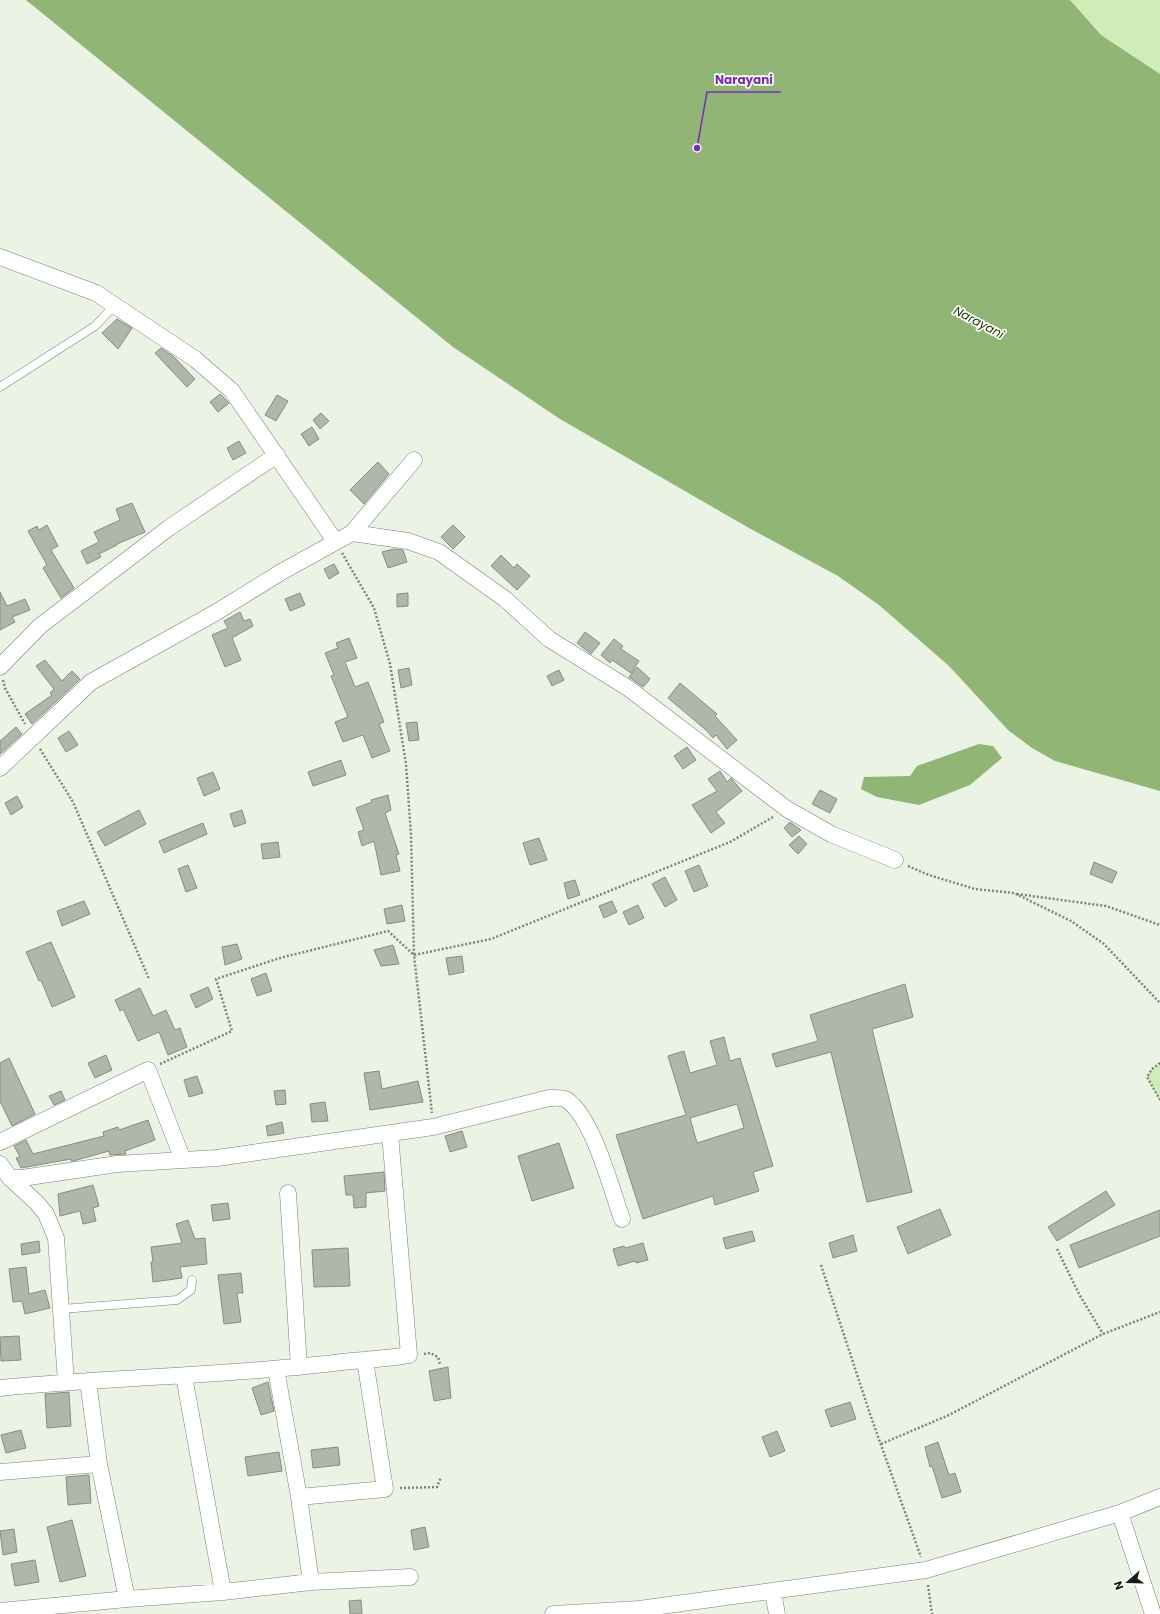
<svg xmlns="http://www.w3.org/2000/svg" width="1160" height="1614" font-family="Poppins,sans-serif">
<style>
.green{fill:#ceedb9}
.water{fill:#90b575}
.building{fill:#aeb7a9;stroke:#868e80;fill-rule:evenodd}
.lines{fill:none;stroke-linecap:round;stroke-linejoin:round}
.service-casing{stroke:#798173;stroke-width:9}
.minor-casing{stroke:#798173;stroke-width:17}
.path{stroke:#7e847a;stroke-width:2.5;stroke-dasharray:2 2;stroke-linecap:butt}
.service{stroke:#fff;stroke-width:8}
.minor{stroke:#fff;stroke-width:16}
.labels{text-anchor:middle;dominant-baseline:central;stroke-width:3.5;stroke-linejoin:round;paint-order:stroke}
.water-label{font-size:12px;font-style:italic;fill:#1d3406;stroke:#fbfff8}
.leader{fill:none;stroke:#7b2cbf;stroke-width:1.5}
.callout-dot{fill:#7b2cbf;stroke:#fbfff8;stroke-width:1.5}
.callout-label{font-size:12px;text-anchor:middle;font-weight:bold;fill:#7b2cbf;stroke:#fbfff8;stroke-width:3.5;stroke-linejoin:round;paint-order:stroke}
</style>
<rect width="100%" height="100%" fill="#eaf3e4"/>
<path class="green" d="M1070,0h90v74l-59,-39z
M1160,1063v37l-13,-23 5,-8z"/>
<path class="water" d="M26,0h1044l31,35 59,39v717l-105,-30 -23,-13 -24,-18 -59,-64 -70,-61 -41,-29 -89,-48 -189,-109 -107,-72z
M979,744l14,2 9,12 -32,27 -51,20 -42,-8 -16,-8 3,-12 46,-1 7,-10z"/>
<path class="building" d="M117,319l15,9 -14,21 -16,-16z
M161,348l12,8 22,23 -8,8 -32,-34z
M220,394l9,9 -11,9 -8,-10z
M277,395l11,6 -12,20 -11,-6z
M321,413l8,8 -9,8 -7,-9z
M312,427l7,12 -10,7 -8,-12z
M239,441l7,12 -13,7 -6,-12z
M378,462l11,12 -25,30 -14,-14z
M132,503l13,29 -28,12v1l-18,9 2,3 -14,7 -6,-13 18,-9 -5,-10 26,-12 -4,-11z
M47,525l11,21 -7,4 23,38 -13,10 -18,-30 4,-3 -19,-34 9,-5 2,4z
M453,525l12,12 -12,12 -12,-12z
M394,549l9,1 4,12 -19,6 -6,-16z
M501,555l13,13 3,-4 13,12 -13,14 -26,-24z
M334,564l5,9 -10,6 -5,-10z
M0,592l7,14 18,-7 5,11 -18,7 3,5 -15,8z
M300,593l5,12 -15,6 -5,-12z
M408,593v13l-11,1v-13z
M240,612l4,9 6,-2 3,7 -21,12 9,22 -16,7 -13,-32 16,-7 -4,-7z
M585,632l15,11 -9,11 -14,-11z
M349,638l8,20 -12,4 10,25 13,-5 16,40 -5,2 11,27 -18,7 -9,-23 -20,7 -8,-20 13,-5 -17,-41 3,-1 -9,-22 13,-5 -2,-5z
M614,639l9,7 -2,3 18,12 -8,12 -19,-13 -2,3 -9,-8z
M45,660l17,21 10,-10 8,8 -48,45 -7,-10 27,-19 -2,-2 4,-4 -18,-23z
M637,667l13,12 -7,8 -14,-10z
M409,668l3,17 -11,3 -3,-18z
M559,670l5,10 -12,6 -5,-10z
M680,683l37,31 -2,2 22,24 -10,9 -11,-14 -3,3 -7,-8 -38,-32z
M417,722l2,18 -10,1 -3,-18z
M16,727l6,7 -22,20v-13z
M69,731l9,14 -12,7 -8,-14z
M687,747l9,13 -13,9 -9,-13z
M341,760l5,15 -33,11 -5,-14z
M720,771l7,11 4,-4 11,13 -26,21 9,11 -14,10 -19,-28 25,-14 -9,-12z
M213,772l7,17 -16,7 -7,-18z
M820,790l17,9 -7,14 -18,-9z
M388,795l3,15 -6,3 14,41 -3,1 4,16 -19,4 -7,-34 -12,5 -4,-14 6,-2 -8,-22 16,-6 -1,-2z
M17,796l6,11 -12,8 -6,-12z
M139,810l7,14 -41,22 -8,-14z
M242,810l4,13 -12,4 -4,-13z
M790,822l11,8 -9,7 -8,-9z
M203,823l4,11 -43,19 -5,-12z
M799,836l8,8 -9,10 -9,-9z
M539,838l8,22 -17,5 -7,-22z
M278,842l2,15 -17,2 -2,-15z
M1094,862l23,10 -5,11 -22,-9z
M188,865l9,23 -11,4 -8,-23z
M699,865l9,21 -14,6 -9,-21z
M665,877l12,23 -12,7 -13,-23z
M575,880l5,15 -12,4 -4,-16z
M84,901l6,13 -28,12 -5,-15z
M612,901l5,11 -13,6 -5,-12z
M402,905l3,16 -18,3 -3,-15z
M638,905l6,13 -15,7 -6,-13z
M51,942l24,55 -23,10 -11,-27 -2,1 -13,-29z
M237,944l5,15 -17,6 -3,-18z
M393,945l6,19 -18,2 -7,-16z
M462,956l2,16 -15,3 -3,-17z
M266,973l6,18 -15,5 -6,-17z
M905,984l8,33 -41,12 40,163 -45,10 -36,-150 -55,15 -4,-13 46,-13 -8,-26z
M208,987l5,12 -17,9 -6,-13z
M140,988l13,28 13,-6 9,20 5,-2 7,19 -19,8 -9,-23 -21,9 -15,-32 -3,2 -5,-11z
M724,1037l6,24 10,-3 33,108 -20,6 6,19 -44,14 -2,-9 -70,23 -27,-84 70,-20 -18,-59 16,-5 6,22 27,-8 -7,-24zM737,1104l7,24 -47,15 -7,-25z
M106,1055l6,15 -17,8 -7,-15z
M9,1058l26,56 -23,12 -12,-25v-38z
M379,1071l3,18 36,-8 5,21 -53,8 -6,-37z
M197,1076l6,17 -14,4 -5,-17z
M285,1090l1,14 -10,1 -2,-14z
M61,1091l4,9 -11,5 -5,-9z
M325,1102l3,19 -16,1 -2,-18z
M148,1120l7,20 -30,11 1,3 -16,1 -1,-4 -36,10h-2v-2l-50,9 -5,-10 4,-1 -6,-11 12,-6 7,14 71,-18 -1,-4 15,-5 1,3z
M282,1122l2,11 -16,3 -2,-10z
M462,1131l5,16 -17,5 -5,-16z
M559,1143l15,45 -42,13 -14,-45z
M384,1172l1,19 -19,2v14l-12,1 -1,-13h-7l-2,-19z
M93,1185l6,21 -6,2 3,13 -13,3 -3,-13 -20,5 -2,-22z
M1106,1191l9,14 -58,36 -9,-14z
M228,1203l2,16 -17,2 -2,-16z
M940,1209l11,26 -43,19 -11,-27z
M1160,1210v26l-81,32 -9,-23z
M188,1220l7,19 10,-1 2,26 -27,3 2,11 -29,4 -2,-20h2l-2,-15 31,-4 -6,-19z
M752,1231l3,10 -29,8 -3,-11z
M853,1235l4,16 -24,7 -4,-15z
M39,1241l1,11 -18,3 -1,-11z
M643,1243l5,17 -12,3 -1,-2 -17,5 -5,-17 11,-3 1,2z
M348,1248l2,38 -36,1 -2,-37z
M26,1267l3,27 16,-4 5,18 -25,6 -3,-13 -9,1 -4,-33z
M241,1273l2,20h-6l4,29 -17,2 -6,-49z
M19,1336l2,24 -20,1 -1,-24z
M448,1367l3,31 -17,3 -5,-30z
M268,1382l6,29 -13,4 -9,-27z
M69,1392l2,34 -24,2 -2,-34z
M850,1402l6,17 -25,8 -6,-17z
M21,1430l5,18 -20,5 -5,-18z
M777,1431l8,20 -15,6 -8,-20z
M938,1442l11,33 6,-2 6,19 -19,6 -10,-32 -2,1 -5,-20z
M338,1447l2,18 -27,3 -2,-18z
M279,1452l3,19 -34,5 -3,-19z
M89,1475l2,28 -23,2 -2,-28z
M72,1520l14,56 -26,6 -13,-55z
M425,1527l4,20 -15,3 -3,-20z
M14,1529l3,23 -14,3 -3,-24z
M35,1560l4,22 -24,4 -4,-22z
M361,1600l1,14h-12l-1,-13z"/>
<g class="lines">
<g class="service-casing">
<path id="service" d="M0,387l95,-61 20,-21
M62,1309l115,-9 14,-10 1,-10"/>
</g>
<g class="minor-casing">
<path id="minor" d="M0,257l96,36 99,66 37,32 103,150
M352,533l62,-73
M0,667l40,-41 46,-35 84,-64 107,-72
M0,768l91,-86 124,-69 68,-42 69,-38 56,8 31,11 66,47 44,40 79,49 159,121 44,25 64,26
M0,1142l148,-72 35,90
M0,1164l10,14h12l95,-14 100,-6 216,-31 116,-29c5,0 13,-1 18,2 26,18 44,88 55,119
M10,1178l27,25 9,11 10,24 10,144
M288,1193l11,174
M276,1369l23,128
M184,1376l39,216
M88,1381l11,83 28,135 96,-7 88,-10 -12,-85 86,-8 -20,-129
M0,1388c111,-11 223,-12 334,-25 25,-3 51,-4 75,-8l-19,-221
M0,1472l99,-8
M1120,1513l33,101
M311,1582l99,-5
M773,1592l4,22
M0,1611l127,-12
M553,1614l86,-5 287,-39 194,-57 40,-16"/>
</g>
<path class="path" d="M342,553l32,55 16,56 16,100 5,71 3,120 18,158
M3,680l2,8 20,36
M40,749l33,53 76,177
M908,866l21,9 46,14 39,4 57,28 33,23 56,59
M1017,894l89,12 54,19
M1160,1063l-8,6 -5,8 13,23
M160,1064l72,-33 -16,-52 64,-21 108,-27 26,24 77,-16 239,-97 43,-25
M1057,1249l22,45 24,40
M821,1265l50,152 50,140
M424,1354l6,-1 8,4 2,7
M881,1444l68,-29 154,-81 57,-22
M400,1488l37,-1 4,-10
M928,1585l4,29"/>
<use href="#service" class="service"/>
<use href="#minor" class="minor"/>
</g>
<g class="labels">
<g class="water-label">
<text transform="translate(979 322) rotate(28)">Narayani</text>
</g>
</g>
<path class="leader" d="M697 148L707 92H781"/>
<circle class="callout-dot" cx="697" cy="148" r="4"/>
<g class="callout-label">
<text x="744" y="84">Narayani</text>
</g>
<g transform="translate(1128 1582) rotate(250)" stroke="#fbfff8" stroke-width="3" paint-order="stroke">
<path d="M0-3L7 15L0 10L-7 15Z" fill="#181b16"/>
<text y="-6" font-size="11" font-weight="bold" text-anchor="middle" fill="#181b16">N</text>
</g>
</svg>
